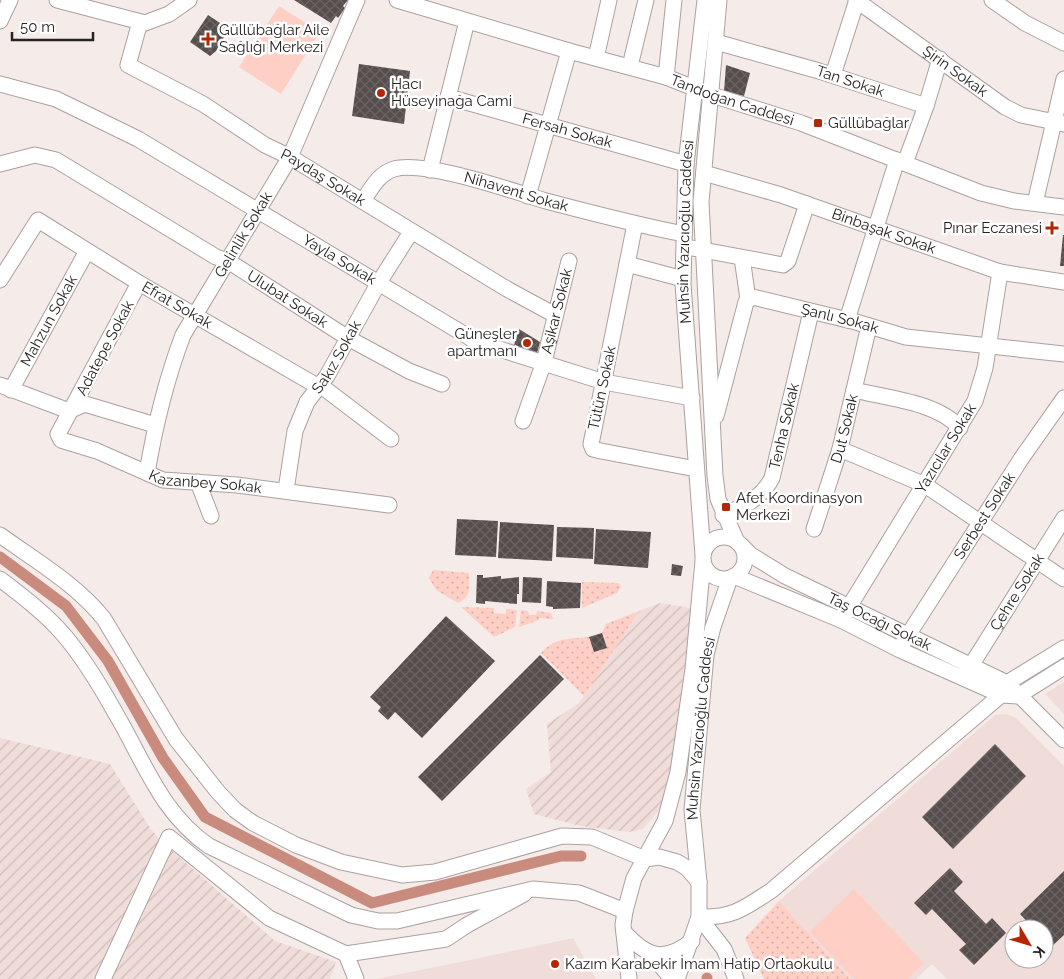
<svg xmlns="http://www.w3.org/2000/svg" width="1064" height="979" font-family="Raleway,sans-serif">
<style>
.built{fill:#f0ddd9;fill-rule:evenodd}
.industrial{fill:url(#industrial-furrows)}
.grass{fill:url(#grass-dots)}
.park{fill:#fecfc5}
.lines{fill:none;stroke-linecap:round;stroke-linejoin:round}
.canal{stroke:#c98b7e;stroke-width:11}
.building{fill:url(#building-cross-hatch)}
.minor-casing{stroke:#aba19f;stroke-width:17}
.minor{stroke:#fff;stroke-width:15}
.poi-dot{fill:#b32707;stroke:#fff;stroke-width:2}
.labels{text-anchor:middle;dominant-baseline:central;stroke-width:5;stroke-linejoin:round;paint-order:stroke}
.poi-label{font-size:15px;fill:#262322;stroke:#fff;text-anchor:start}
.street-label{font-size:15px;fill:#262322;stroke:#fff}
</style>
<defs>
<pattern id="industrial-furrows" width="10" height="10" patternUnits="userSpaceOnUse" patternTransform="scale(1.25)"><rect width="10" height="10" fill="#f0ddd9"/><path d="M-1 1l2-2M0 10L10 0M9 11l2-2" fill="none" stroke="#cebdba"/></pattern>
<pattern id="grass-dots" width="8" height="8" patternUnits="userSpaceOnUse" patternTransform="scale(1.25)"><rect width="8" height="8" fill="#fecfc5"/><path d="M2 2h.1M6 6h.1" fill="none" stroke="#dab1a9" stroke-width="1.8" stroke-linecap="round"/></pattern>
<pattern id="building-cross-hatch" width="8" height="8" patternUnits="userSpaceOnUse" patternTransform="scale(1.25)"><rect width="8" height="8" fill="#564e4c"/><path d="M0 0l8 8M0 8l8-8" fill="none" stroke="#6b6463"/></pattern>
</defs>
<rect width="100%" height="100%" fill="#f5ebe9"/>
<path class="built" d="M1064,682v32l-19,-20z
M1007,714l9,4 48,48v213h-117l-15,-15 -16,15h-66l-71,-78 216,-186zM1014,929h30v30h-30z
M573,938l23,41h-220l94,-19z"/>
<path class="industrial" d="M660,603l37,6 -22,145 -15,55 -17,20 -14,3 -49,-6 -46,-12 -8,-25 25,-17 -4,-48 32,-21 60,-92z
M0,738l110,26 40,64 11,13 114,100 61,21 -6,17h-330z"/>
<path class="grass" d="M433,570l36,3c0,13 3,24 -11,30l-22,-13 -7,-12z
M582,582l37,1 2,4 -4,6 -35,15z
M461,607l33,1v5l12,1v-5l11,1 -2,17 -21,10z
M521,610l7,1 1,4h7l1,-4 14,2 2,6 -14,-1v2l-20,7z
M639,611l-55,85 -43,-43c14,-16 29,-14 48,-16l5,15 12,-4 -4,-15 4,-9z
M779,901l71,78h-86l-19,-41z"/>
<path class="park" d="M279,6l41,26 -39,62 -42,-27z
M854,889l70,74 -16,16h-54l-44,-47z"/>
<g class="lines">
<path class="canal" d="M0,557l66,49 42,55 55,97 42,59 167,86 189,-47h20
M707,978v1"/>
</g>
<path class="building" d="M294,0h54l-5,6 2,2 -7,10 -2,-2 -5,7z
M208,15l21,14 -13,22 -6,5 -20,-14z
M359,64l51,7 -6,53 -52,-8z
M726,65l24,8 -6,23 -20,-5z
M1063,235h1v31h-4z
M519,329l21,13 -4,15 -22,-12z
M457,519l41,2 -2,36 -41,-2z
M500,522l54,3 -2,36 -54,-3z
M557,527l37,1 -1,31 -37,-2z
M596,529l55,3 -3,36 -54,-4z
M672,564l11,2 -2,10 -10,-1z
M477,575h6v3l18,-2v3l18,-2v17h-2v10l-32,-3v3l-9,-1z
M523,577l19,1 -1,25 -19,-1z
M547,581l34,2 -1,25 -27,1v-2l-7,-1z
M446,616l49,45 -73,77 -27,-26 -7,8 -10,-9 3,-4 -11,-10z
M602,633l5,15 -13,4 -5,-15z
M540,655l24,24 -122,122 -24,-24z
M995,744l31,32 -73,73 -31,-32z
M950,868l13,14 -9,9 32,33 6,-6 14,15 -32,32 -15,-15 7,-6 -34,-35 -6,6 -12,-12z
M1064,871v64l-13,12 -7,-8v-10h-10l-14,-15z"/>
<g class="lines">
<g class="minor-casing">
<g id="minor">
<path d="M57,0l88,23 24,-9 20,-14"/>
<path id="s1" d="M397,0l172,51 97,26 46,18 89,28 180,70 33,8 50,6"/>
<path d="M719,0l-18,202 14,274 3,23 19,43"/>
<path id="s2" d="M856,0l149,107 16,8 43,9"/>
<path d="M992,0l33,23 39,20"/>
<path d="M0,21l10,-21"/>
<path id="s3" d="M140,22l-12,43 75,39 62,41 25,12 217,132 48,26"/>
<path id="s4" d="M716,42l103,29 107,35 -21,57"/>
<path d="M596,58l13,-58"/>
<path d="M630,66l16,-66"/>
<path d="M833,75l24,-75"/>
<path d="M666,77l8,-77"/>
<path id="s5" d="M0,84l56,15 82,40 339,203 127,40 88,16"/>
<path id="s6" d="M448,97l238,67"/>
<path d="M926,106l14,-47"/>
<path id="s7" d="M0,164l35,-9 21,5 160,97 12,4 120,77 61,33 33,13"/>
<path d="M430,170l37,-149"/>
<path id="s8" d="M704,173l77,22 219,77 64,10"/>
<path d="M528,196l41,-145"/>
<path id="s9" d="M363,201c8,-12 15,-27 31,-32 31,-9 118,22 152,32 46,12 91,24 138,33"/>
<path d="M1035,203l29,-124"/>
<path d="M635,224l-44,220 2,5 8,2 95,18"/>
<path d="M692,248l91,17 5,-4 19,-57"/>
<path d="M742,258l6,41"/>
<path d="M627,264l56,15"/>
<path id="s10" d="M0,280l38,-60 101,63 180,104"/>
<path id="s11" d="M139,283l-81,151 3,6 36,11 66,29 74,5 152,20"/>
<path d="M847,320l50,-160"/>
<path d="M0,385l69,26 16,-7 70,21"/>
<path d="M320,385l71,54"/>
<path id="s12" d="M11,390l76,-139"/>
<path d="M854,390c33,8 83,12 106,38"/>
<path id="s13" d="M716,416l30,-114 7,-5 103,25 50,15 158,17"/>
<path id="s14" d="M523,421l21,-59 25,-101"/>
<path d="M840,449l85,36 139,94"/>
<path id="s15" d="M147,473c8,-48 19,-93 36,-138l107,-178 67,-157"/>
<path d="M198,482l13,34"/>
<path id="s16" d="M286,490l9,-59 12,-29 20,-26 51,-92 33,-52"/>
<path id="s17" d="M723,515c20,-8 39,-17 49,-37l39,-166"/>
<path id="s18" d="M814,529l26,-80 29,-123"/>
<path d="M0,535c36,26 76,49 104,84l72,120 42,53 17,18 18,13 43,22 45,17 61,13 33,-3 127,-36 30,1 53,22 14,-2 18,5 10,6 12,14"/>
<circle cx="724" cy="558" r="21"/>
<path id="s19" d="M741,545l10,10 34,21 222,107 57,57"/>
<path id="s20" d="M703,555l-20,-271 3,-120 19,-164"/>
<path d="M734,576l107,44 59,30 101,45 17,1 46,-29"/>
<path d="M0,579c22,17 45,34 63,55 21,24 38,53 53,80 29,49 45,99 93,132l142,69 27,6h19l136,-32 46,4 46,18"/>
<path id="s21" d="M841,620l134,-219 10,-33 15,-96"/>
<path id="s22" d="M903,643l118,-184 43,-61"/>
<path id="s23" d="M965,675l99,-157"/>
<path d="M699,917c34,1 46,-9 73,-27l229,-195 6,-12 57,-35"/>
<path d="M699,917l25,32 12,30"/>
<path d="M624,932c22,24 39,32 68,9"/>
<path d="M652,955l20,24"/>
<path d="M103,979l66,-142 100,81 77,36"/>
<path d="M356,979l-10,-25 100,-15 21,-14 57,-31"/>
<path d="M629,979l-6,-54 2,-14 9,-33 31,-57 13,-49 15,-103 10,-108"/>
<path id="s24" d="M677,979l22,-62v-35l-7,-72 14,-155 7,-28 17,-49"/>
</g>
</g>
<use href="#minor" class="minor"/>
</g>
<g class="poi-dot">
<path d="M205.5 31.5h5v5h5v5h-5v5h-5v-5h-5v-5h5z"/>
<circle cx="381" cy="93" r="5"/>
<rect x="813" y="118" width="10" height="10" rx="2.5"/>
<path d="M1049.5 220.5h5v5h5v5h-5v5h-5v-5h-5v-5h5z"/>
<circle cx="527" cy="343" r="5"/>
<rect x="721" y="502" width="10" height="10" rx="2.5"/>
<circle cx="555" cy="964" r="5"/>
</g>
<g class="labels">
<g class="poi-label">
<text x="219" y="30">Güllübağlar Aile<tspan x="219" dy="17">Sağlığı Merkezi</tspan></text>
<text x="391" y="84">Hacı<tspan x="391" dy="17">Hüseyinağa Cami</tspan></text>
<text x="828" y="123">Güllübağlar</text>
<text x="1042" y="228" text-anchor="end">Pınar Eczanesi</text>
<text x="517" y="334" text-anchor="end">Güneşler<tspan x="517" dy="17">apartmanı</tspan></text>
<text x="736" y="498">Afet Koordinasyon<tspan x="736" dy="17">Merkezi</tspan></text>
<text x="565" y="964">Kazım Karabekir İmam Hatip Ortaokulu</text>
</g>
<g class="street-label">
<text stroke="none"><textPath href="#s2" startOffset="122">Şirin Sokak</textPath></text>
<text stroke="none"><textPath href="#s4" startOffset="140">Tan Sokak</textPath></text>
<text stroke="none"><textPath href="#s1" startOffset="350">Tandoğan Caddesi</textPath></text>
<text stroke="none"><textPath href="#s6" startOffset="124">Fersah Sokak</textPath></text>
<text stroke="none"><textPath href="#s3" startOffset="270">Paydaş Sokak</textPath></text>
<text stroke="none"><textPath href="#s9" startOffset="171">Nihavent Sokak</textPath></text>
<text stroke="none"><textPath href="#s8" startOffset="189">Binbaşak Sokak</textPath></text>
<text stroke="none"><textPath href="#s20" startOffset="324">Muhsin Yazıcıoğlu Caddesi</textPath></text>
<text stroke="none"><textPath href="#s15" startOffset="260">Gelinlik Sokak</textPath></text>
<text stroke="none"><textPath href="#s5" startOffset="384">Yayla Sokak</textPath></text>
<text stroke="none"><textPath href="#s7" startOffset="328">Ulubat Sokak</textPath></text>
<text stroke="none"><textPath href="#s10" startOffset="234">Efrat Sokak</textPath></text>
<text stroke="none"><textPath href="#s14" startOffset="115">Aşikar Sokak</textPath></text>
<text stroke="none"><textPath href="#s12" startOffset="79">Mahzun Sokak</textPath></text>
<text stroke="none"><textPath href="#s13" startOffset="216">Şanlı Sokak</textPath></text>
<text transform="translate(105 348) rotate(-62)">Adatepe Sokak</text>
<text stroke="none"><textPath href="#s16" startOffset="145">Sakız Sokak</textPath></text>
<text transform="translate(602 388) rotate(-78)">Tütün Sokak</text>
<text stroke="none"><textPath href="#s17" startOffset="116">Tenha Sokak</textPath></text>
<text stroke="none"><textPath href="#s18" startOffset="105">Dut Sokak</textPath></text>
<text stroke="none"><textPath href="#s21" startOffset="201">Yazıcılar Sokak</textPath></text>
<text stroke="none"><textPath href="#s11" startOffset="330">Kazanbey Sokak</textPath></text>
<text stroke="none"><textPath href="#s22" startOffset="151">Serbest Sokak</textPath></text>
<text stroke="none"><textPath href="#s23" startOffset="98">Çehre Sokak</textPath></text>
<text stroke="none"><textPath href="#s19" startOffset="159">Taş Ocağı Sokak</textPath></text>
<text stroke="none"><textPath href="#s24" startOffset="255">Muhsin Yazıcıoğlu Caddesi</textPath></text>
</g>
</g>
<g transform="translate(1029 944) rotate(128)"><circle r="24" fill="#ffffff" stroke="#a8a7a7"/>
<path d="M0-4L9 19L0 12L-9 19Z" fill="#b32707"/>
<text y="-8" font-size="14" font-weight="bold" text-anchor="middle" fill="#262322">K</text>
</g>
<path d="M12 32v8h81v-8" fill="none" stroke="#262322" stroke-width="2.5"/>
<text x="20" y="32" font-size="15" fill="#262322" stroke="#ffffff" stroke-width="4" paint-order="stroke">50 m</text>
</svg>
